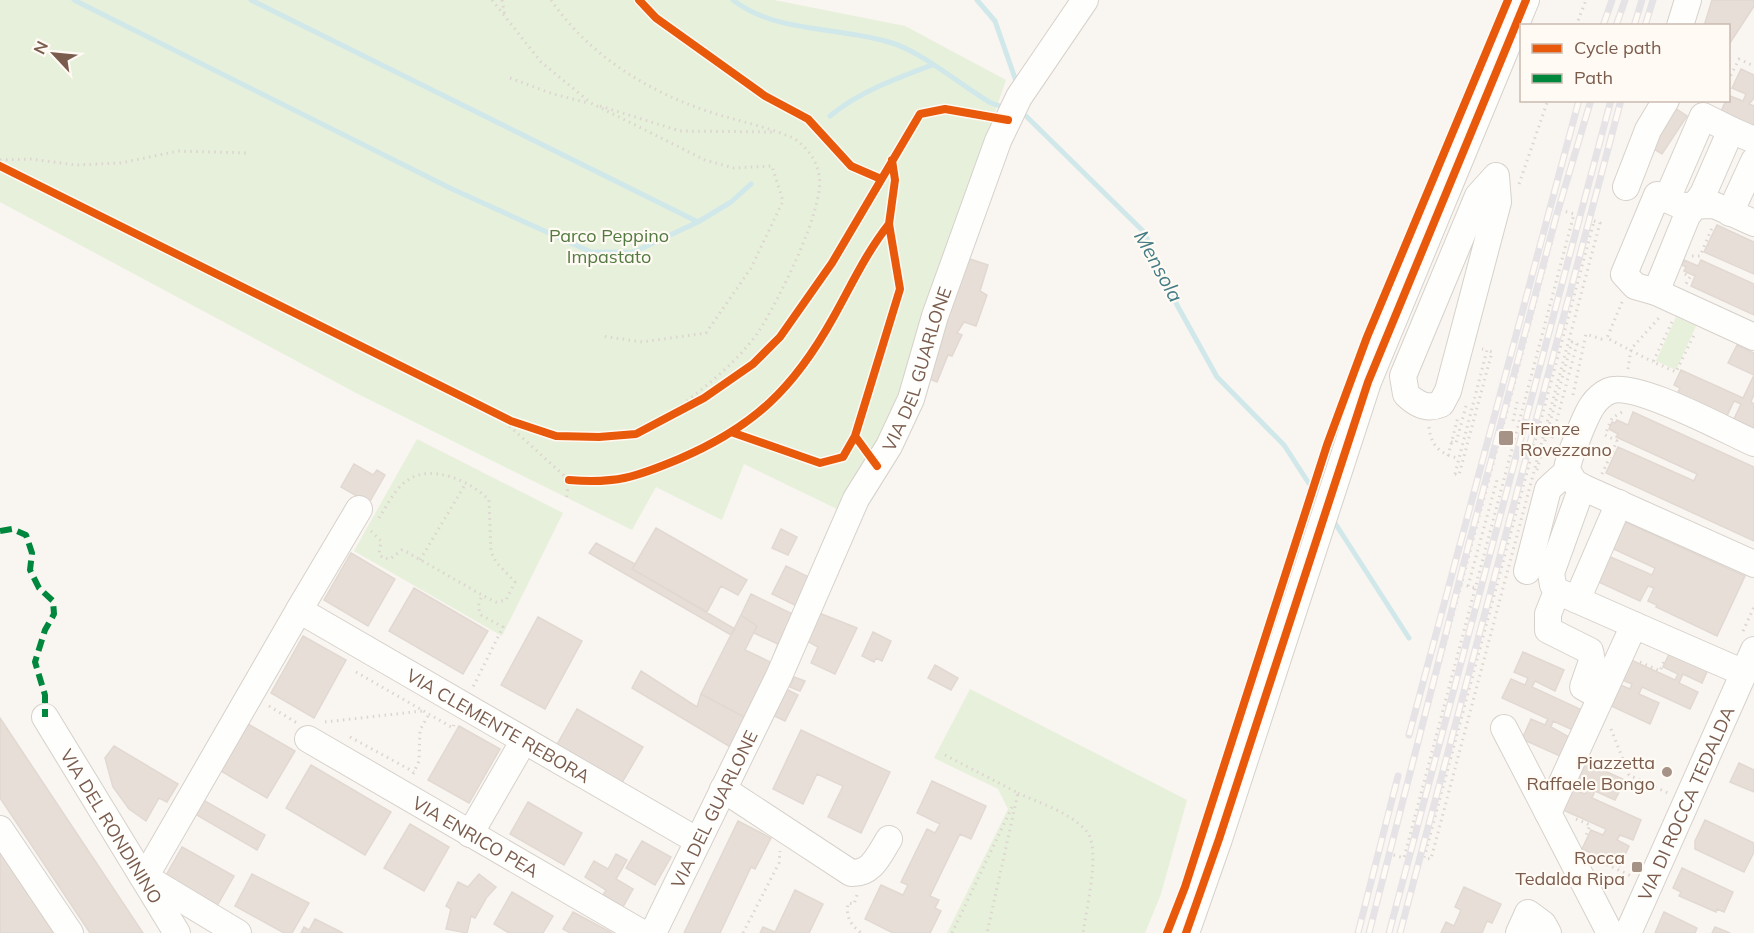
<svg xmlns="http://www.w3.org/2000/svg" width="1754" height="933" font-family="Mulish,sans-serif">
<style>
.green{fill:#e7f0db}
.lines{fill:none;stroke-linecap:round;stroke-linejoin:round}
.stream{stroke:#d0e8ea;stroke-width:5}
.building{fill:#e6ded7;stroke:#e2d8d2;stroke-width:1.5}
.minor-casing{stroke:#d7d1cb;stroke-width:28}
.path{stroke:#dcd5d0;stroke-width:3;stroke-dasharray:1.5 4.5;stroke-linecap:butt}
.minor{stroke:#fefefd;stroke-width:26}
.rail-casing{stroke:#e6e3e7;stroke-width:7}
.rail{stroke:#fffaf3;stroke-width:4.5;stroke-dasharray:14;stroke-linecap:butt}
.quiet{stroke:#00873e;stroke-width:6;stroke-dasharray:12 6;stroke-linecap:butt}
.cycleway-casing{stroke:#fffaf3;stroke-width:11}
.cycleway{stroke:#e8590c;stroke-width:8}
.poi-dot{fill:#a69286;stroke:#fffaf3;stroke-width:2}
.labels{text-anchor:middle;dominant-baseline:central;stroke-width:4.5;stroke-linejoin:round;paint-order:stroke}
.park-label{font-size:18px;fill:#537a41;stroke:#fffaf3}
.street-label{font-size:18px;fill:#7a5c4d;stroke:#fffaf3}
.poi-label{font-size:18px;fill:#7a5c4d;stroke:#fffaf3;text-anchor:end}
.water-label{font-size:20px;font-style:italic;fill:#437c86;stroke:#fffaf3}
</style>
<rect width="100%" height="100%" fill="#f9f5f0"/>
<path class="green" d="M0,0h774l131,26 101,54 -106,309 -23,77 -40,43 -93,-45 -22,56 -66,-33 -24,43 -274,-136 -358,-192z
M1676,317l20,9 -20,44 -20,-9z
M417,439l146,74 -61,123 -148,-85z
M970,689l217,111 -26,94 -16,39h-198l61,-124 -10,-20 -64,-31z"/>
<g class="lines">
<path class="stream" d="M74,0l378,189 139,63h43l64,-30 33,-20 20,-18
M251,0l447,222
M733,0c44,34 107,26 159,43 30,9 70,43 99,60l15,5
M977,0l18,21 22,63
M1020,114l6,2 118,116 33,73 40,72 67,68 37,57
M830,116c29,-24 67,-38 102,-51
M1333,520l76,118"/>
</g>
<path class="building" d="M1712,0h42v6l-26,40v-20h-24z
M1741,69l13,6v23l-5,6 5,2v24l-34,-16 6,-14h2v-5l15,6 3,-7 -14,-6z
M1672,106l15,10 -25,38 -16,-10z
M1717,225l37,17v32l-50,-22z
M961,256l27,9 -8,26 7,4 -11,31 -12,-4 -7,11 5,2 -10,21 -4,-1 -11,27 -17,-7z
M1684,260l14,6 3,-6 53,24v31l-63,-29 4,-10 -11,-5 2,-4 -4,-2z
M1737,345l17,8v41l-3,8 3,2v27l-21,-10 8,-17 -7,-3 -8,17 -50,-22 4,-8 -6,-3 7,-15 62,28 11,-23 -26,-12z
M1633,412l121,55v74l-148,-68 12,-26 76,34 3,-7 -81,-37 2,-3 -9,-5 3,-7 3,1 2,-3 11,5z
M354,464l19,11 4,-5 8,5 -16,28 -28,-16z
M1621,520l124,56 -28,60 -61,-29 1,-2 -9,-4 6,-13 -6,-2 -8,15 -46,-21 12,-25 46,20 3,-7 -46,-21z
M656,528l91,52 -9,15 -17,-9 -14,26 -75,-43z
M781,529l16,8 -9,18 -16,-7z
M596,543l39,21 -3,5 103,60 -4,6 -142,-82z
M351,553l44,26 -27,47 -44,-26z
M786,566l31,15 -14,28 -31,-15z
M414,588l74,43 -25,43 -74,-43z
M751,594l48,23 -22,48 -6,-2 7,-19 -24,-11 3,-7 -16,-11z
M814,611l43,17 -22,46 -24,-11 7,-16 -18,-10z
M741,615l16,11 -12,24 32,15 -29,54 -47,-25z
M538,617l44,24 -37,68 -44,-24z
M873,632l18,9 -9,20 -6,-3 -2,4 -12,-6z
M303,636l43,24 -32,58 -43,-25z
M1672,648l38,17 -8,18 -19,-9 -4,9 19,9 -8,17 -48,-22 -3,7 20,9 -9,21 -41,-19 9,-21 12,5 2,-5 -12,-5 9,-20 46,21 3,-6 -15,-7z
M1523,652l41,18 -9,21 -20,-10 -3,6 50,23 -9,20 -20,-9 -2,6 18,10 -9,19 -38,-17 9,-20 14,6 3,-6 -46,-21 9,-19 14,6 3,-7 -14,-6z
M935,665l23,13 -7,12 -23,-12z
M641,671l56,36 4,-13 47,25 -16,29 -100,-60z
M794,677l11,4 -5,10 -10,-4z
M784,688l14,7 -13,26 -15,-7z
M577,709l66,38 -23,39 -65,-38z
M0,718l143,215h-53l-90,-135z
M248,724l47,27 -28,47 -46,-27z
M459,726l41,23 -31,54 -41,-23z
M801,730l89,42 -29,61 -33,-16 15,-31 -26,-12 -14,30 -30,-15z
M114,746l64,38 -11,18 -8,-4 -13,23 -17,-12 -16,-22 -8,-29z
M1583,761l42,19 -10,20 -20,-9 -3,7 49,22 -8,20 -13,-5 -3,5 12,6 -9,20 -38,-17 9,-19 12,5 3,-6 -45,-20 9,-21 15,6 3,-7 -14,-6z
M1739,763l15,7v22l-24,-10z
M311,765l80,47 -26,43 -79,-47z
M932,781l54,25 -15,33 -11,-5 -30,62 9,4 -4,8 6,3 -11,22h-37l-28,-14 16,-34 22,10 5,-10 -7,-3 26,-53 8,4 5,-9 -23,-11z
M203,800l62,35 -8,15 -62,-36z
M528,802l54,31 -18,32 -54,-31z
M1705,820l49,23v9l-10,20 -49,-23v-8z
M738,821l33,17 -16,31 -4,-2 -31,66h-36z
M410,824l39,23 -25,44 -40,-23z
M642,841l29,16 -16,28 -29,-17z
M182,847l52,29 -17,30 -52,-29z
M0,851l55,82h-55z
M616,854l11,6 -11,19 17,10 -10,18 -20,-12 3,-5 -21,-13 9,-16 14,8z
M1682,868l51,24 -9,20 -7,-3 -1,3 -37,-16 2,-4 -8,-4z
M252,874l57,29 -17,30h-8l-49,-27z
M479,874l17,13 -9,10 -12,21 -4,-2 -4,17 -21,-4 5,-20 -5,-3 12,-24 10,5z
M1464,887l37,17 -9,19 -5,-2 -5,12h-41l5,-11 8,4 7,-16 -6,-3z
M795,890l28,14 -14,29h-49l3,-6 12,5z
M512,892l41,24 -10,17h-34l-15,-9z
M573,912l39,21h-42l-7,-4z
M1664,912l33,16 -2,5h-40z
M315,919l28,14h-42l3,-6 5,3z
M1715,927l15,6h-18z"/>
<g class="lines">
<g class="minor-casing">
<g id="minor">
<path d="M1680,26l8,-26"/>
<path d="M1731,130l23,10"/>
<path d="M1496,176l2,26 -50,189 -7,13c-14,6 -25,0 -35,-10l-3,-18 75,-180z"/>
<path d="M1626,187l22,-57 18,-30"/>
<path d="M1730,213l24,-52"/>
<path d="M1754,223l-40,-18 -32,1 -25,-11 -33,79 11,12 21,6 98,45"/>
<path d="M1656,292l31,-76 16,-22 28,-64 -28,-14 -36,83"/>
<path d="M1754,443c-28,-12 -119,-63 -145,-52 -17,8 -22,24 -29,40 -4,12 -12,26 -13,39l7,12 8,5 172,77"/>
<path d="M1582,487l-31,86 2,12 4,6 77,34"/>
<path id="s1" d="M359,509l-60,101 399,231"/>
<path d="M1527,571l21,-82 13,-12 8,-1"/>
<path d="M1557,591l-9,23v16l42,21 2,10 -9,26 18,10"/>
<path d="M1577,600l42,-97"/>
<path id="s2" d="M45,717l132,216"/>
<path d="M1504,728l44,85"/>
<path id="s3" d="M308,739l334,194"/>
<path d="M723,789l128,84c21,1 28,-18 38,-34"/>
<path d="M0,829l70,104"/>
<path d="M470,834l53,-92"/>
<path d="M145,877l154,-267"/>
<path d="M150,880l88,53"/>
<path id="s4" d="M653,933l126,-257 77,-177 33,-53 22,-47 24,-83 63,-175 21,-44 66,-97"/>
<path d="M1186,933l33,-94 149,-457 158,-382"/>
<path d="M1519,933l9,-20 15,11 5,9"/>
<path d="M1610,933l-62,-120 86,-188 110,48"/>
<path id="s5" d="M1628,933l126,-283"/>
</g>
</g>
<path class="path" d="M492,0l49,62 50,41 114,57 29,8 38,-2 11,35 -32,67 -45,65 -64,9 -40,-6
M502,0l3,16
M551,0c37,54 94,90 156,111 29,10 60,15 88,28 13,10 21,20 24,36 7,32 -42,128 -60,156 -25,36 -63,63 -97,89
M1576,26l10,-26
M510,78l43,16 35,9
M1728,81l11,-22 15,7
M600,106l80,25 96,1
M0,160l31,-1 45,6 45,-2 57,-12 70,2
M1519,184l29,-84
M1560,210l14,4 -170,644 -14,-4z
M1594,221l6,2 -169,636 -7,-1z
M1692,256h8l12,-28
M1685,274l5,3 -4,7
M1622,302l-15,36 46,24
M1672,322l-19,40 23,10 19,-39
M1628,369l3,-20 28,-31
M1573,395l13,-61 15,5 6,-1
M496,414l73,66 -3,21
M1513,421l5,-23
M1429,427c2,19 11,27 29,31
M1451,442l5,1 10,-37
M1448,456l10,-39
M1537,470l35,-128 5,2 -26,98
M1455,474l32,-124 -5,-1
M1455,474l4,1 33,-123 -5,-2
M1602,474l15,-33 -12,-6 7,-17 10,-6
M379,518c9,-14 17,-32 32,-40 24,-13 61,4 78,22l2,52 5,10 19,20 -9,18 -10,2 -14,-7
M371,531l10,10 -2,13 4,4 7,1 12,-9 3,1 77,44 -4,12 3,8 22,12 -30,60
M420,560l46,-77
M1461,584l14,4
M1468,586l29,-106
M1743,631l11,-24
M1640,662l20,9 4,-10
M356,672l97,56 1,-3
M269,706l28,17
M325,722l97,-11
M1611,729l18,46 39,18
M350,737l64,35
M945,755l73,38 -31,140
M413,774l6,-13 1,-31 9,-16
M1018,793c21,10 54,20 69,39 14,17 -1,79 -4,101
M1576,819l14,6 -5,13
M1596,859l35,17
M857,895l-3,9 -6,-1c-2,14 2,21 13,30
M743,933l36,-70 1,-12
M952,933l61,-128"/>
<use href="#minor" class="minor"/>
<g class="rail-casing">
<path id="rail" d="M1603,26l9,-26
M1616,26l9,-26
M1634,26l8,-26
M1645,26l8,-26
M1409,735l170,-635
M1358,933l40,-157
M1369,933l99,-386 88,-330 35,-117
M1389,933l222,-833
M1400,933l221,-833"/>
</g>
<use href="#rail" class="rail"/>
<path class="quiet" d="M0,531l12,-2 14,6 6,18 -2,17 9,18 14,13 1,13 -9,16 -10,32 10,33v22"/>
<g class="cycleway-casing">
<path id="cycleway" d="M639,0l17,18 109,78 43,23 43,47 30,13
M0,166l511,255 45,15 43,1 37,-3 68,-36 49,-34 27,-27 52,-74 88,-149 25,-5 63,11
M731,432l89,31 23,-6 12,-21
M877,466l-22,-30 45,-147 -11,-65 6,-44 -3,-20
M569,480c47,4 67,-3 110,-21 75,-32 115,-71 154,-141 18,-32 33,-65 56,-94
M1167,933l18,-46 142,-442 40,-108 141,-337
M1186,933l33,-94 149,-457 158,-382"/>
</g>
<use href="#cycleway" class="cycleway"/>
</g>
<g class="poi-dot">
<rect x="1498" y="430" width="16" height="16" rx="3"/>
<circle cx="1667" cy="772" r="6"/>
<rect x="1631" y="861" width="12" height="12" rx="3"/>
</g>
<g class="labels">
<g class="park-label">
<text x="609" y="235">Parco Peppino<tspan x="609" dy="21">Impastato</tspan></text>
</g>
<g class="street-label">
<text stroke="none"><textPath href="#s4" startOffset="624">VIA DEL GUARLONE</textPath></text>
<text stroke="none"><textPath href="#s1" startOffset="348">VIA CLEMENTE REBORA</textPath></text>
<text stroke="none"><textPath href="#s5" startOffset="142">VIA DI ROCCA TEDALDA</textPath></text>
<text stroke="none"><textPath href="#s4" startOffset="138">VIA DEL GUARLONE</textPath></text>
<text stroke="none"><textPath href="#s2" startOffset="128">VIA DEL RONDININO</textPath></text>
<text stroke="none"><textPath href="#s3" startOffset="194">VIA ENRICO PEA</textPath></text>
</g>
<g class="poi-label">
<text x="1520" y="428" text-anchor="start">Firenze<tspan x="1520" dy="21">Rovezzano</tspan></text>
<text x="1655" y="762">Piazzetta<tspan x="1655" dy="21">Raffaele Bongo</tspan></text>
<text x="1625" y="857">Rocca<tspan x="1625" dy="21">Tedalda Ripa</tspan></text>
</g>
<g class="water-label">
<text transform="translate(1159 266) rotate(61)">Mensola</text>
</g>
</g>
<rect x="1520" y="24" width="210" height="78" fill="#fffaf3" stroke="#cabbb1" stroke-width="1.5"/>
<rect x="1532" y="44" width="30" height="9" fill="#e8590c" stroke="#cabbb1" stroke-width="1.5"/>
<text x="1574" y="54" font-size="18" fill="#7a5c4d">Cycle path</text>
<rect x="1532" y="74" width="30" height="9" fill="#00873e" stroke="#cabbb1" stroke-width="1.5"/>
<text x="1574" y="84" font-size="18" fill="#7a5c4d">Path</text>
<g transform="translate(54 54) rotate(296)" stroke="#fffaf3" stroke-width="4.5" paint-order="stroke">
<path d="M0-4.5L10 22L0 15L-10 22Z" fill="#7a5c4d"/>
<text y="-9" font-size="16" font-weight="bold" text-anchor="middle" fill="#7a5c4d">N</text>
</g>
</svg>
